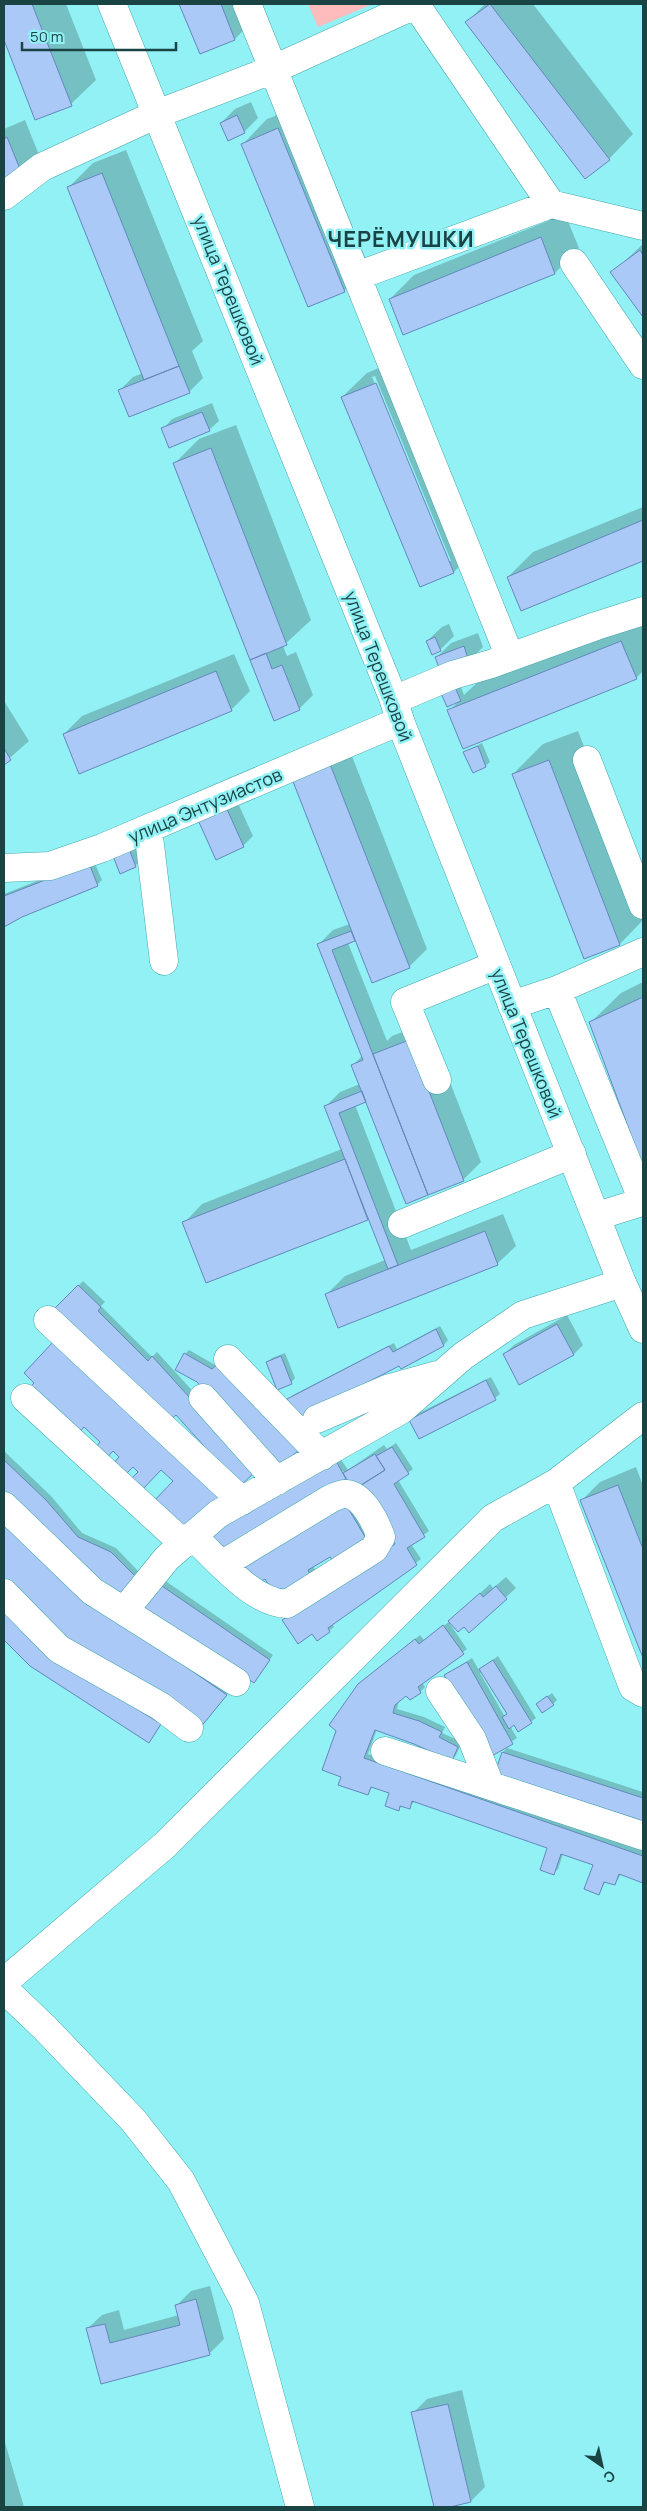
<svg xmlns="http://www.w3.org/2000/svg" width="647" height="2511" font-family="Manrope,sans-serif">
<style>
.green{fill:#ffbcbd}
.shadow{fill:#0003;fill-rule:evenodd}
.building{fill:#aac9f7;stroke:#6488bd}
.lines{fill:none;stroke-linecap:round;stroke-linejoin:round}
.minor-casing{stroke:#45a7aa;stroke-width:29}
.major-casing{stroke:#45a7aa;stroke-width:29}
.minor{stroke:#fff;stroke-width:28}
.major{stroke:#fff;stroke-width:28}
.labels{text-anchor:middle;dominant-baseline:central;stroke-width:5;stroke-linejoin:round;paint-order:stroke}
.street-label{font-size:18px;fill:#1a4344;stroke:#91f1f4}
.district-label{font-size:22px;font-weight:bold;letter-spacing:1px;fill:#1a4344;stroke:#91f1f4}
</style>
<rect width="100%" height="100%" fill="#91f1f4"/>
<path class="green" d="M308,4h65l-55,23z"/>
<path class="shadow" d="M4,4h62l30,76 -25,24 -35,14 -32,-81z
M181,4h74l4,10 -24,25 -35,14z
M485,4h48l100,130 -24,25 -142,-137z
M251,102l7,16 -14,14 -23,-9 14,-14z
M303,105l66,162 -25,24 -101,-147 24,-25z
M25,120l14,35 -35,25v-51z
M126,150l77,191 -11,10 11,27 -14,14 -70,-1 14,-14 10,-4 -74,-186 24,-24z
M565,214l14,34 -24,25 -151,61 -14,-35 24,-24z
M643,244v71l-31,-42z
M400,359l78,188 -24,25 -34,13 -78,-188 25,-24zM375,376l76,185h-3l-76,-184z
M212,403l7,18 -10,9 -46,-1 9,-10z
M236,425l75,195 -28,26 4,10 9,-4 17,43 -14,14 -48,-50 -76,-196 24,-24z
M643,507v52l-121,51 -14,-33 25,-25z
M643,615v56l-7,7 -187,33 10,-10 -17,-9 17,-10 5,13 15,-14z
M449,624l5,12 -14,14 -13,-9 15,-14z
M478,633l5,14 -14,14 -32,-4 14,-14z
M234,654l16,37 -19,19 -151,62 -16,-38 18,-18z
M4,701l25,40 -25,22z
M578,731l65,167v22l-23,24 -36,14 -71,-184 30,-30z
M482,743l8,19 -5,4 -20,-14z
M348,746l79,203 -18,18 -53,-28 -8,4 39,98 5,-5 35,-13 54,139 -18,18 -57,22 -39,-101 -12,4 56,145 92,-36 13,32 -19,18 -170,30 18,-18 40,-16 -16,-43 -162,65 -23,-59 18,-19 140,-55 -16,-43 14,-14 20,-8 -7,-19 9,-9 -43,-112 14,-14 17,-6 -56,-145z
M236,799l17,37 -10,10 -27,12 -17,-37z
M134,846l6,15 -5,5 -21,-9z
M93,859l9,21 -5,5 -76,30 -16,11 -1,-32z
M643,982v182l-52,-142 30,-29z
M83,1281l22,21 -4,4 51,51 5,-5 103,113 -84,-52 -120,-104z
M567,1315l16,30 -9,9 -54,29 -16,-29 10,-9z
M440,1326l8,14 -4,5 -44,19 -111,36 4,-5 101,-52 3,6z
M189,1350l28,16 88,76 -120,-88z
M285,1353l10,25 -4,5 -24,-21 5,-4z
M491,1377l9,17 -5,4 -76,39 -9,-17 5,-5z
M396,1443l17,26 -15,11 31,51 -18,13 10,15 -89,65 2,3 -17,12 79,-96 -53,-72 -40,32 37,-45 8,12 36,-25 3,4z
M4,1451l47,45 31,37 34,15 23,24 -14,17 -89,-70 -32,-30z
M636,1467l7,19v169l-61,-155 18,-18z
M350,1499l21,36 -58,31 2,4 -5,5 -45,2z
M4,1515l226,175 -25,32 -201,-140z
M506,1577l10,11 -47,43 -5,-6 -14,-1 17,25 -45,34 3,4 -5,5 -14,3 -7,5 -2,9 27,8 21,10 -3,6 20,9 -6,13 -5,5 -36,-17 -38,-14 -9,25 275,96v31l-22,-7 -6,10 -9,-3 -7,12 -5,-29 -31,-10 -5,15 -5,4 -4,-26 -134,-46 -6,6 -6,-2 -5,5 -7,-17 -18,-7 -5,8 -28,-10 19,-100 61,-49 4,5 25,-18 41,-38 3,4z
M164,1580l109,75 -15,22 -113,-70z
M4,1603l161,116 -12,17 -4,5 -118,-76 -27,-27z
M498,1656l38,62 -17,12 -4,-6 -5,2 7,12 -27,17 -44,-80 26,-17 7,12zM482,1672l26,41 -3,4 -25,-44z
M552,1693l5,7 -4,4 -11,-4z
M507,1748l136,44v28l-147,-48 7,-20z
M210,2286l14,53 -14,14 -108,29 -15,-53 15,-14 17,-5 5,20 55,-15 -2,-10 14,-14z
M462,2390l23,97 -14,14 -36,6 -22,-94 14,-14z
M4,2439l20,68h-20z"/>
<path class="building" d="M4,4h28l40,102 -37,14 -31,-80z
M179,4h42l14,36 -35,14z
M490,4l120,156 -25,19 -120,-157z
M237,115l8,18 -17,8 -8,-18z
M278,128l67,164 -37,15 -67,-163z
M7,137l15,37 -18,7v-42z
M102,173l77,193 -35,14 -77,-193z
M541,237l14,37 -152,61 -14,-36z
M640,250l3,5v62l-33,-45z
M179,366l11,27 -61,24 -11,-27z
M376,383l78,190 -34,14 -79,-190z
M202,412l8,19 -41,17 -8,-20z
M211,448l76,197 -37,15 -77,-197z
M643,520v41l-122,50 -14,-34z
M435,637l6,14 -9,4 -6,-14z
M621,641l16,38 -174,70 -16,-39z
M464,646l5,16 -28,11 -6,-16z
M266,653l6,16 10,-4 18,45 -26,11 -24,-61z
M216,671l16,40 -153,63 -16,-40z
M454,685l7,16 -14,6 -7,-16z
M478,746l8,21 -13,6 -10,-21z
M4,748l7,12 -7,5z
M549,760l71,185 -36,14 -72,-185z
M330,764l80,204 -38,15 -80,-204z
M226,807l18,40 -28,13 -18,-40z
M129,849l7,18 -16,7 -7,-18z
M89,863l9,23 -76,31 -18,10v-31z
M351,931l4,10 -23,9 96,245 -22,9 -55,-139 12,-5 -46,-116z
M643,997v170l-54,-145z
M409,1040l55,141 -36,14 -55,-141z
M362,1091l4,11 -27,11 59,152 -10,4 -64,-163z
M345,1159l23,61 -162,63 -24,-61z
M485,1231l13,34 -160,63 -13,-34z
M78,1285l23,22 -3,4 50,50 4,-5 104,115 -16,15 -64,-71 -6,5 -116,-111z
M557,1324l17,31 -55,30 -16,-31z
M436,1329l8,17 -43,23 -2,-3 -102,53 -10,-20 102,-53 4,6z
M55,1340l166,154 -36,39 -32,-31 20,-21 -12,-11 -20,21 -12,-10 9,-9 -5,-5 -8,8 -12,-11 6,-7 -6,-6 -9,10 -11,-10 7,-9 -16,-15 -7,8 -49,-46 6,-6 -10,-10z
M184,1353l28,16 8,-7 81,86 -23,21 -81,-87 -22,-12z
M281,1356l11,28 -15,6 -11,-28z
M486,1380l10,20 -77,39 -10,-19z
M392,1447l17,27 -15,10 31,53 -18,11 10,17 -89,63 2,4 -13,9 -5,-7 -14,10 -16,-24 113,-76 -35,-58 25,-16 -9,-14z
M375,1454l10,16 -32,20 -10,-17z
M4,1460l42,40 32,37 33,15 25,25 -15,18 -15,-6 -102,-98z
M336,1461l10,18 -42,26 -40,18 -44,27 -10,-18z
M618,1485l25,64v109l-63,-158z
M345,1503l22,37 -34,21 -3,-4 -22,13 3,6 -35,21 -11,-18 -13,8 -13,-21z
M4,1523l82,81 39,21 102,70 -27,33 -144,-93 -52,-51z
M159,1584l111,76 -16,23 -111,-76z
M496,1586l11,13 -38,34 -5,-6 -6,5 -10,-11 32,-28 3,4z
M4,1611l38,38 119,75 -12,19 -119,-77 -26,-26z
M443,1625l21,29 -46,33 3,6 -11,7 -4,-4 -11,9 -2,8 26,8 23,11 -3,5 19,10 -6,14 -38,-17 -39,-14 -11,28 279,98v27l-24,-9 -4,11 -11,-3 -5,13 -15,-6 9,-24 -32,-11 -7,21 -14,-5 7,-22 -135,-47 -2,8 -10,-3 -1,5 -14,-5 4,-13 -18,-6 -3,8 -30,-10 3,-8 -19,-7 14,-39 -7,-6 29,-41 57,-45 4,5z
M493,1660l39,63 -14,9 -4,-7 -5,4 -7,-12 5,-3 -28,-45z
M467,1662l46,82 -23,13 -46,-82z
M547,1696l7,9 -12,8 -6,-9z
M502,1752l141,46v23l-148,-48z
M196,2299l14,56 -109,29 -15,-56 19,-4 5,19 70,-18 -5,-20z
M448,2404l23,98 -21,5h-16l-23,-95z"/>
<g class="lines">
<g class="minor-casing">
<path id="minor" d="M247,4l263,653
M416,5l135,199
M4,196l38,-29 115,-53 117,-45 143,-65
M574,263l69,102
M357,276l194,-72 92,22
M394,700l59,-25 38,-11 105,-38 47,-15
M587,760l56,145
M148,829l16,132
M4,868l46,-2 52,-18 298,-127
M557,990l86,211
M512,1005l45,-15 86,-38
M437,1080l-32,-78 91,-37
M597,1216l45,-14
M402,1224l170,-70
M48,1320l194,181
M228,1359l94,97
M25,1398l159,146
M203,1398l74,83
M317,1419l70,-30 50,-14
M556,1483l77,204 10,6
M4,1506l88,85 144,91
M192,1536c27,24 59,66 95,68l87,-55 7,-12c-5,-14 -18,-42 -35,-43 -5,-1 -11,3 -16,5l-107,65
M4,1593l55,56 101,57 29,22
M124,1611l43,-53 51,-44 183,-104 62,-54 60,-41 99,-32
M440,1691l32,48 18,46
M385,1751l258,85
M4,1982l161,-137 328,-327 63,-35 87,-67
M4,1989l41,39 88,92 48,61 64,122 55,204"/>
</g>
<g class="major-casing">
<path id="major" d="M112,4l282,696 6,21 222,562 21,46"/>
</g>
<use href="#minor" class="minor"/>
<use href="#major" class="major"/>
</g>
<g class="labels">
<g class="street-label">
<text transform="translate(229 290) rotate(68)">улица Терешковой</text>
<text transform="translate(379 666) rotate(69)">улица Терешковой</text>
<text transform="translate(205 805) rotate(-23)">улица Энтузиастов</text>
<text transform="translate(527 1043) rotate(68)">улица Терешковой</text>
</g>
<g class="district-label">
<text x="401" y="239">ЧЕРЁМУШКИ</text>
</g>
</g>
<rect width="647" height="2511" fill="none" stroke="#1a4344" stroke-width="10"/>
<g transform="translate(602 2466) rotate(146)" stroke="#91f1f4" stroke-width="4" paint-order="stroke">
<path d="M0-4L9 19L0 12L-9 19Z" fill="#1a4344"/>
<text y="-8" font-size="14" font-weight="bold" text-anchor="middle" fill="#1a4344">С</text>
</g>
<path d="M22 42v8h154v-8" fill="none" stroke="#1a4344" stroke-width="2.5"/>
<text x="30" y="42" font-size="15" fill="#1a4344" stroke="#91f1f4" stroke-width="4" paint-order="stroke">50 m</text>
</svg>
